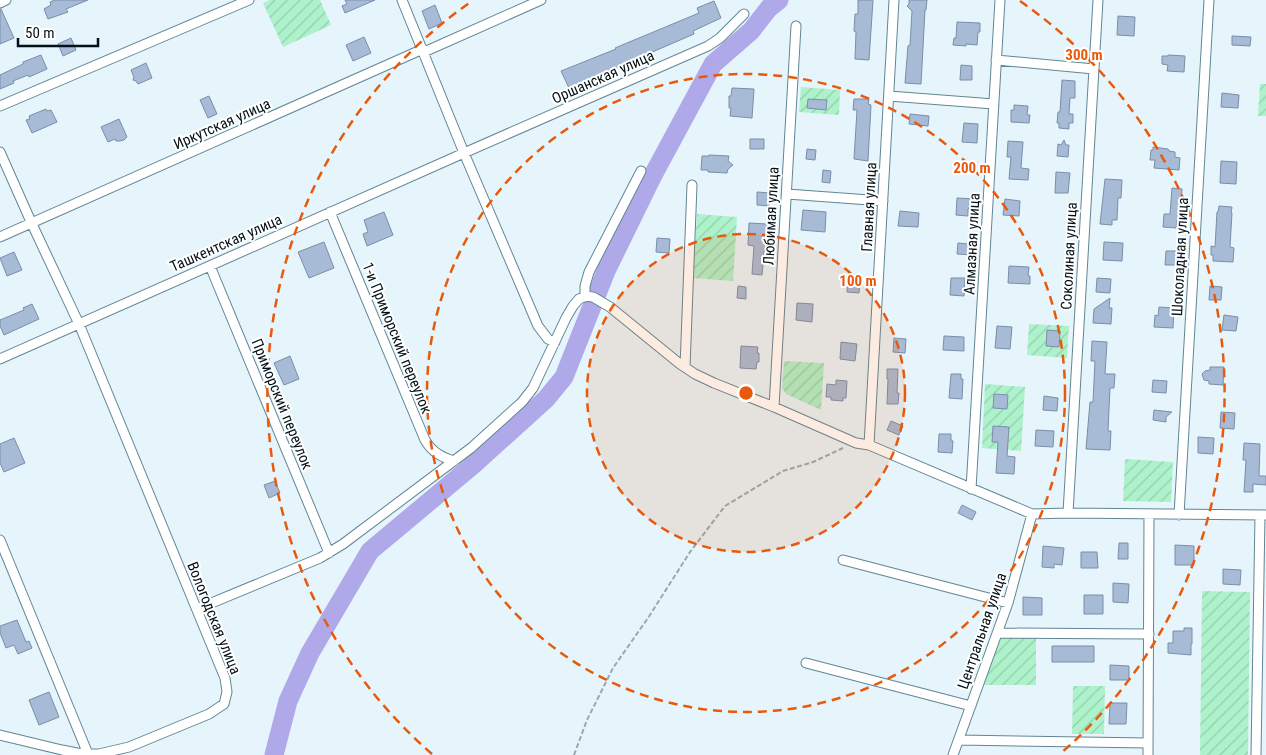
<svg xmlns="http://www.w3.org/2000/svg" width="1266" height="755" font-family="'Roboto Condensed',sans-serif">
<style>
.garden{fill:url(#garden-furrows)}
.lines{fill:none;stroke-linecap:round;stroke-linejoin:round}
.river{stroke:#afa8e9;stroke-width:19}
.building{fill:#a7bbd7;stroke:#7a8ea9}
.street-casing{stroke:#618694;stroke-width:11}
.path{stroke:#9aa9ae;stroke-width:2;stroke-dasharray:5 2.5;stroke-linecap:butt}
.street{stroke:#fff;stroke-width:9}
.ring{fill:none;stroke:#e8590c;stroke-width:2.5;stroke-dasharray:9 6}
.labels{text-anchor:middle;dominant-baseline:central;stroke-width:4;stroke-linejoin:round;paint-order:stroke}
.street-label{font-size:15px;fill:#041116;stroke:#fff}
.centre{fill:#e8590c;stroke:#fff;stroke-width:2.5}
.ring-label{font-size:15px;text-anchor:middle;font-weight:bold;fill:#e8590c;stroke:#fff;stroke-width:4;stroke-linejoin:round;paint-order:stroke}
</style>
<defs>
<pattern id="garden-furrows" width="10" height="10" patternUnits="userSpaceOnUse" patternTransform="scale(1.25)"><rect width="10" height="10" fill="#aef2cb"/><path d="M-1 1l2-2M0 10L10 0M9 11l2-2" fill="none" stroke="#94ceae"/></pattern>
</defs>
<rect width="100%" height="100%" fill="#e5f5fb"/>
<path class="garden" d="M270,0h50l11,25 -48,22 -20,-44z
M1260,84h6v32h-8z
M801,87l39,3 -1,25 -40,-3z
M697,214l40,3 -4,64 -40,-3z
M1029,324l40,2 -2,32 -40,-3z
M784,361l40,2 -3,47 -35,-16 -4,-6z
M985,384l40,3 -4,64 -39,-3z
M1125,459l48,3 -2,40 -48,-1z
M1202,591l48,1 -2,163h-48z
M1005,637h31v48h-55l16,-44z
M1073,686h32l-1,48h-32z"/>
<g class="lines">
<path class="river" d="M274,755l14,-54 22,-48 60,-102 103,-86 73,-66 18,-22 42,-106 46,-94 61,-113 38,-33 18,-23 10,-8"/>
</g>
<path class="building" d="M55,0h33l-22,9 2,3 -20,7 -4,-10 7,-4 -1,-3z
M345,0h30l-30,13 -3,-7 5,-2z
M858,0h15l-4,60 -14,-1 1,-27 -2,-1 1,-17h3z
M909,0h18l-1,10h-1l-4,74 -16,-1 3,-37 1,-1h1l2,-34 -5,-5 2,-2z
M714,1l7,17 -28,13 1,3 -125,54 -8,-17 55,-22 -1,-1 84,-35 -2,-5z
M435,5l7,18 -13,6 -7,-18z
M0,9h1l13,29 -14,6z
M1118,16l17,1 -1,19 -17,-1z
M957,22l23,1v9h-2l-1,13 -11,-1v2l-13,-1 1,-7h2z
M1232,36l19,1 -1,9 -18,-1z
M364,37l7,16 -18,8 -7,-16z
M71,38l5,12 -13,6 -5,-12z
M41,55l6,14 -18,8 -1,-2 -15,6 1,2 -14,6v-14l23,-11v-2z
M1168,55l17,1 -1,16 -17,-1 1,-6 -6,-1v-8h6z
M146,63l6,15 -14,6 -2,-3 -3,-1 1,-3 -3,-7z
M961,65l11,1v14h-12z
M1062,80l13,1v17h-5l-1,16h4v9h-4v6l-10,-1v-5h-2l1,-11h2z
M732,88l22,1 -2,29 -22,-2 1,-8h-2v-12h2z
M1222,93l17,2 -1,13 -17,-1z
M209,96l8,18 -9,4 -8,-18z
M808,99l19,1 -1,10 -19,-2z
M854,99h15l-1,5 3,1 -3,56 -14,-2 3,-49h-4z
M1014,105l14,1 -1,9h3l-1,8 -18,-1v-12h3z
M46,109l1,2 4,-1 6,12 -25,11 -6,-13 4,-1 -1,-3z
M910,114l19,2 -1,10 -19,-2z
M119,119l8,18 -3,3 -4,1h-4l-1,-2 -7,3 -7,-15z
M964,123l14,1 -1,19 -15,-1z
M750,139h14v10h-14z
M1064,140l2,5h3l-1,12 -11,-1 1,-12 3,1z
M1008,141l15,1 -2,26 8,1 -1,11 -19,-1 2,-22h-4z
M1153,147l15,2 1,2 6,1v5l5,1 -1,12 -25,-2 1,-8h-5l1,-10h2z
M807,149l9,1 -1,10 -9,-1z
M709,155l20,1 -1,5 5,4 -5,4 -1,4 -19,-1v-2h-7l1,-14h7z
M1221,161l16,1 -1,22 -16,-1z
M823,170l8,1 -1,12 -8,-1z
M1056,172l14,1 -2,20h-13z
M1105,179l17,1 -1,18h-3l-1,22h-5v5l-12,-1z
M1172,188l10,1 -2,31h-3l-1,8 -13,-1 1,-13h6z
M757,192l13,1 -1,13 -12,-1z
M957,198l20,1 -9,10v7l-12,-1z
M1005,199l15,2 -1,15 -16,-1z
M1219,206l13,1 -1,6h1l-2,34 4,1 -1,14 -20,-1v-6h-2v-9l4,1 2,-35h1z
M803,210l23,2 -1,20 -24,-2z
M900,211l19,2 -1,14 -20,-1z
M384,212l9,23 -26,11 -4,-12 5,-2 -4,-12z
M749,223l18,1 -5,51 -10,-1 2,-28 -6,-1z
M657,238l13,1 -1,14 -13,-1z
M324,242l10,26 -25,10 -11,-26z
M1104,242l19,1 -1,18 -19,-1z
M958,243l11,1v4l6,7 -18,-1z
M1166,251h11v14h-12z
M14,252l8,18 -15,6 -7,-18z
M1009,266l20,1 -1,9h2v8l-22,-1z
M848,274l9,1v3h3l-1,15 -12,-1z
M951,278h14l-1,18 -14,-1z
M1097,278l14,1 -1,14 -14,-1z
M738,286l8,1v12l-9,-1z
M1210,286l12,1 -1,13h-12z
M1110,298l-1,10h3l-1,16 -18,-1 1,-14z
M797,303l16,1 -1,18 -16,-2z
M32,304l7,15 -35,16 -4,-9v-6l24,-10 -1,-2z
M1159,307l15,1 -1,20 -19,-1 1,-12 3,1z
M1224,315l14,2 -2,14 -14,-1z
M997,326l15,1 -2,22 -15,-1z
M1047,330l13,1 -1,16 -13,-1z
M944,336l20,1v14l-21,-1z
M894,338l12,1 -1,14 -12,-1z
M1092,341l15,1 -2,32h10l-1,14h-4l-2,43h3l-1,19 -24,-1 4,-47h3l2,-41h-4z
M841,342l16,2 -2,17 -15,-2z
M741,346l17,1 -1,6h2v9h-2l-1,7 -16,-1z
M290,356l9,23 -15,6 -10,-22z
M1210,367h14l-1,18 -14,-1v-3l-5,-1 -2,-6 3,-3 5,-1z
M887,369h11l-1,24h2l-1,11h-11l1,-25h-1z
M951,374h10v5h2l-1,20 -13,-1z
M836,380l11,1 -1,17h-3v3l-12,-1v-3h-5l1,-13 9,1z
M1153,380l14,1 -1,12 -14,-1z
M994,394l14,1 -1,14 -14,-1z
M1044,396l14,2 -1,13 -14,-1z
M1154,410l18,2 -6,5v5l-13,-2z
M1221,412l14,1 -1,16 -14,-1z
M891,421l12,5 -4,9 -12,-5z
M993,426l16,1 -2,29 8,1 -1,17 -18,-1 2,-31h-6z
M1036,430l18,1 -1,16 -18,-1z
M939,434h12v6l2,1 -1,12 -14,-1z
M1198,437l16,1 -1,16 -15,-1z
M14,438l11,25 -21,9 -4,-9v-19z
M1244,443l16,1 -1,32h7v9l-13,-1v8h-9l2,-32h-3z
M275,481l5,12 -11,5 -5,-13z
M962,505l14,7 -4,8 -14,-7z
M1119,543h9v16h-10z
M1175,545l19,1v19h-19z
M1043,546l21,2 -2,17 -8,-1v4l-12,-1z
M1081,552h16l1,16h-17z
M1223,569l18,1 -1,15 -17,-1z
M1113,583l16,1 -1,19 -15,-1z
M1084,595h19v19h-19z
M1023,597l19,1v17h-19z
M17,620l9,22 3,-1 3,7 -14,6 -4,-9 -8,3 -6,-15v-7z
M1184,628h8v16h-1v11l-23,-2v-10h5v-12h11z
M1052,646h42v16h-42z
M1110,665l19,1v14h-19z
M49,692l10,25 -20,8 -10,-25z
M1110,703h17l-1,21h-17z"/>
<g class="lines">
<g class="street-casing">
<path id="street" d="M402,0l62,153 74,173 10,13 7,3
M0,3l6,-3
M424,52l117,-52
M996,60l98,9
M889,96l105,8
M0,106l249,-106
M0,152l32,72 47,100 146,354 2,14 -3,12 -15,10 -80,33 -30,7 -22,-1 -15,-3 -62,-15
M787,194l96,7
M330,212l95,228c7,12 16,17 29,21
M0,237l423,-188
M210,266l119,287
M585,297v-11l4,-14 52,-101
M0,359l464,-206 244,-107 12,-8 24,-24
M685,367l7,-182
M774,407l22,-381
M869,445l25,-445
M971,489l29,-489
M1068,513l30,-513
M1179,515l30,-515
M0,540l88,214
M843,560l165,43
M197,609l123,-51 23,-14 128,-96 51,-46 11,-14 33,-70 7,-12 6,-7 7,-3 7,1 17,10 70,57 15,10 19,9 60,24 82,36 13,2 163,69 36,-1 198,2
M997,633l152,1
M806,663l165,43
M959,740l189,3
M953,755l55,-152 24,-89
M1148,755l1,-240
M1256,755l4,-240"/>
</g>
<path class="path" d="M574,755l13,-35 26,-52 35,-50 42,-66 35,-46 58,-35 30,-9 30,-14"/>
<use href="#street" class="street"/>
</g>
<circle cx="746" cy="393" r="159" fill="#e8590c" fill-opacity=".12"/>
<g class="ring">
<circle cx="746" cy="393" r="159"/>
<circle cx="746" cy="393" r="319"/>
<path d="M432 754A478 478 0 0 1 472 1M1020 1A478 478 0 0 1 1060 754"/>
</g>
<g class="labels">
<g class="street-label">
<text transform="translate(603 77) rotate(-24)">Оршанская улица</text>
<text transform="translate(222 124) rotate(-24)">Иркутская улица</text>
<text transform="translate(869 207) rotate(-87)">Главная улица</text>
<text transform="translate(771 216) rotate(-87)">Любимая улица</text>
<text transform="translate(226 243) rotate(-24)">Ташкентская улица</text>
<text transform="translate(972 244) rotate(-87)">Алмазная улица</text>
<text transform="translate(1069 256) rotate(-87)">Соколиная улица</text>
<text transform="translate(1180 257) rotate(-87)">Шоколадная улица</text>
<text transform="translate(397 338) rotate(68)">1-и Приморский переулок</text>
<text transform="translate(282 404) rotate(68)">Приморский переулок</text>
<text transform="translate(214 618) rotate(68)">Вологодская улица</text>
<text transform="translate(982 631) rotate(-71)">Центральная улица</text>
</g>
</g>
<circle cx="746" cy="393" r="8" class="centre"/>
<g class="ring-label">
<text x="1084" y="60">300 m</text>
<text x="972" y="173">200 m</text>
<text x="858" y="286">100 m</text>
</g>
<path d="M18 38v8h80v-8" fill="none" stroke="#041116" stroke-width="2.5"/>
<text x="25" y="38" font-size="15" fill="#041116" stroke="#ffffff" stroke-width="4" paint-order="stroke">50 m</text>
</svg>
